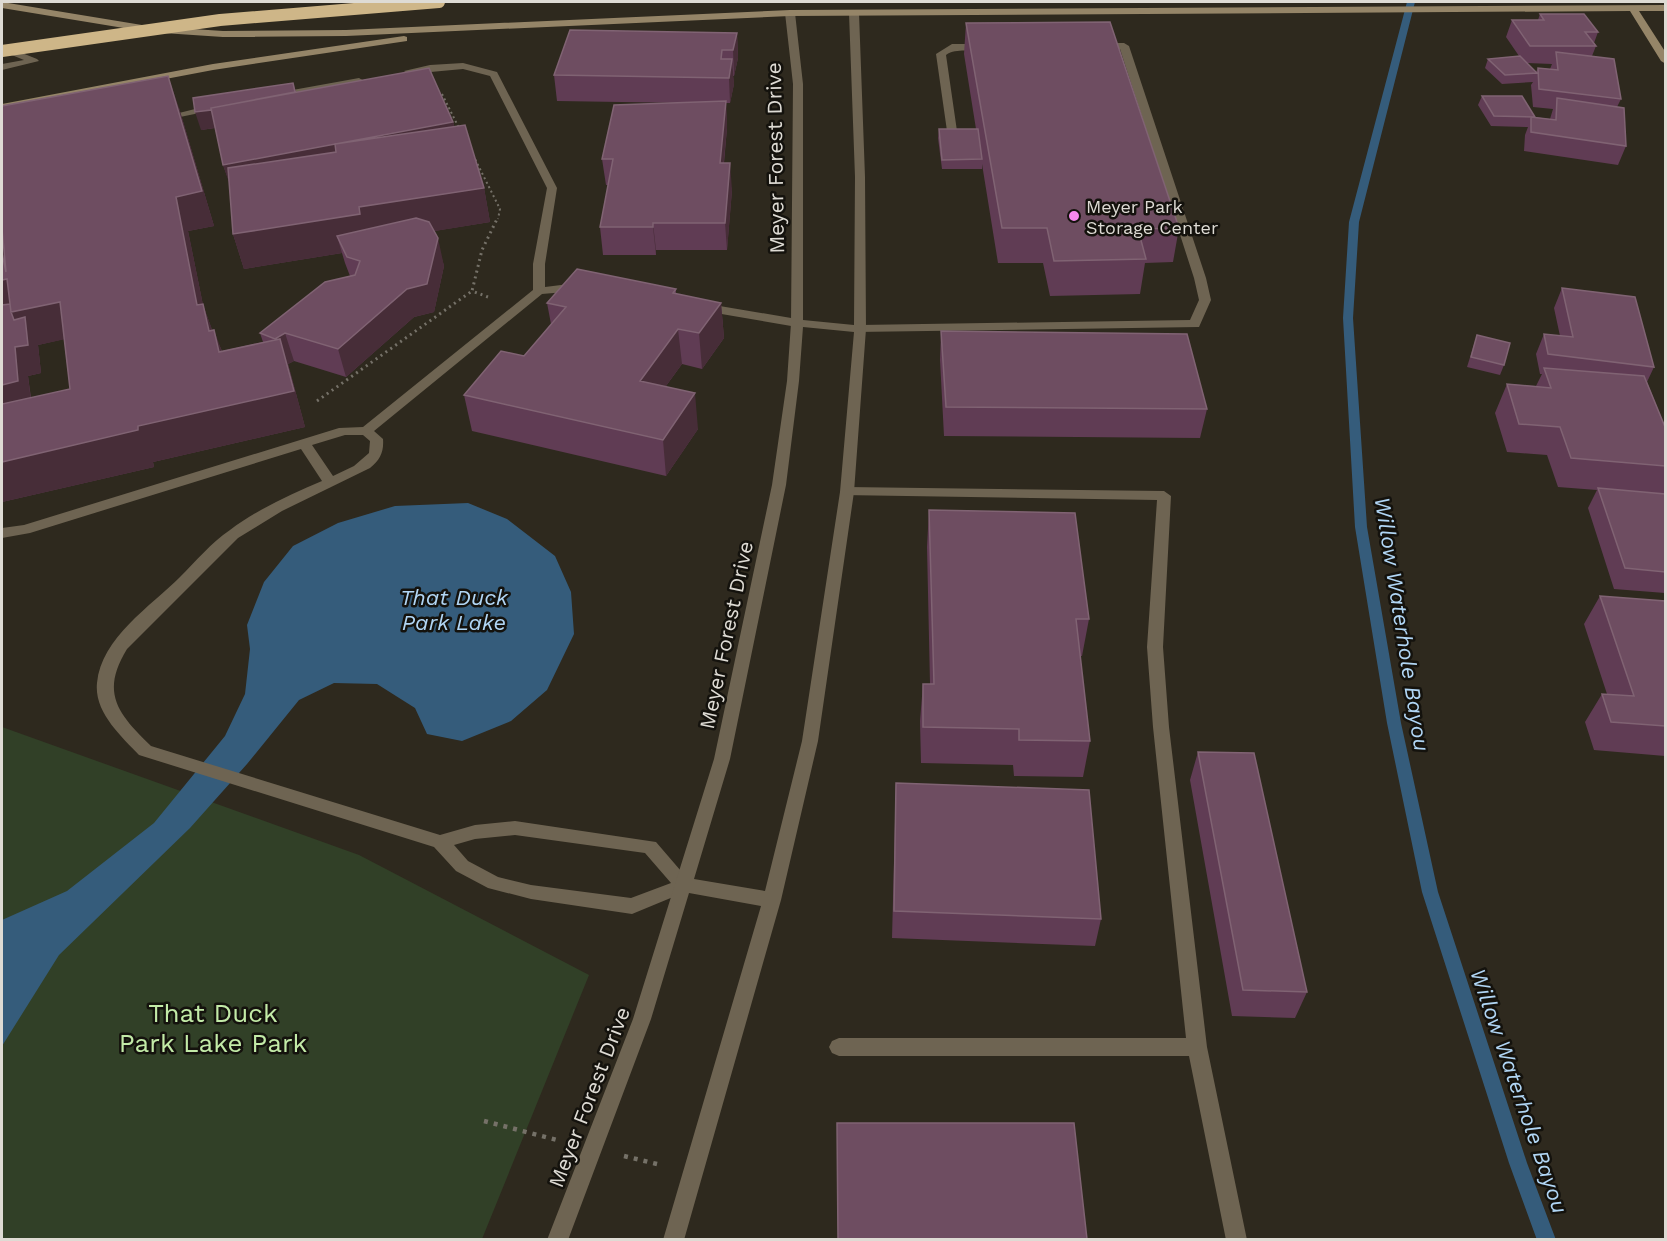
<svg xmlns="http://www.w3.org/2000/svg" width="1667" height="1241" font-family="'Work Sans',sans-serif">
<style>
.green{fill:#314027}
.water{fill:#355c7b}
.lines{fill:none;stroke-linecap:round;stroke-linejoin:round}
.stream{fill:#355c7b;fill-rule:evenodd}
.path-far2{stroke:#757168;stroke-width:2;stroke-dasharray:2 3;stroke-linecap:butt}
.path-far1{stroke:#757168;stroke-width:3;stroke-dasharray:2 4;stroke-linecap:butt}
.path{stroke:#757168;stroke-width:4.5;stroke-dasharray:4 6;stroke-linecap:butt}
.lane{fill:#6e6452;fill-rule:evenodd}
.street{fill:#6e6452;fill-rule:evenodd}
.secondary{fill:#958568;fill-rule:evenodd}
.highway-bridge{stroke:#ceb688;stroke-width:12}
.wall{fill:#603c54;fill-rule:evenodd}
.shaded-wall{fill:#472d38}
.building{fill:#6e4d61;stroke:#806373;stroke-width:1.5}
.poi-dot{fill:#f688ed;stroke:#14120d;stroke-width:2}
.labels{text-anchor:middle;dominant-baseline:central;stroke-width:5;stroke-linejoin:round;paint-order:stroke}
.far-poi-label{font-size:18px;fill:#dedbd4;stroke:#14120d;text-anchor:start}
.street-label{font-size:21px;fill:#dedbd4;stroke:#14120d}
.water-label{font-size:22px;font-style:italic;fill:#b1d6f5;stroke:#14120d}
.near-park-label{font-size:26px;fill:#c2eaa7;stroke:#14120d}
</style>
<rect width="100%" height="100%" fill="#2e291e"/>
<path class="green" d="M2,727l357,128 230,120 -107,264h-480z"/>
<path class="water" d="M468,503l39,16 48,37 16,36 3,42 -27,56 -36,31 -49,20 -35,-7 -12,-26 -38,-24 -43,-1 -35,17 -52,64 -57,64 -131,127 -57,91v-126l65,-29 87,-68 71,-87 20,-42 5,-45 -3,-24 17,-43 29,-36 45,-23 57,-17z"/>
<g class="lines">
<path class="stream" d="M1407,2h8l-56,220 -6,96 14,209 34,196 37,169 89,271 29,77h-19l-28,-77 -87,-271 -35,-169 -32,-196 -12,-209 6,-96z"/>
<path class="path-far2" d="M442,94l18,36
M473,155l27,54 -2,10"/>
<path class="path-far1" d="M488,297l-16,-6 10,-41 16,-33
M317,401l155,-110"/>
<path class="path" d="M484,1121l77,20
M624,1156l37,9"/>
<path class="lane" d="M1098,43h26l5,3 77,232 5,22 -12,27 -343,5 -2,-3 6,-4 330,-5 9,-20 -5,-22 -74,-229 -25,-1v-4z
M952,44h32l5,3c-12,8 -30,-1 -43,8l12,83 -5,3 -5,-3 -12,-84z
M2,45l35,14 2,2 -37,9v-6l22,-4 -22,-9z
M463,63l34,9 60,116 -12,76v23l32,-4 6,4 -6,4 -35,3 -168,137 9,8c1,13 -3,21 -13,29l-88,43 -44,27 -111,111c-27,44 -9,65 24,97l289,89 35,-10 40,-4 141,21 37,43 -3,5 -58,24 -101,-15 -43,-11 -32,-17 -22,-24 -295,-92c-18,-19 -45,-43 -42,-72 4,-45 54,-77 83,-106 16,-16 31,-34 50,-47 28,-21 61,-36 92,-49l-21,-32 -271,84 -28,5v-10l22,-3 315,-97 24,-1 170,-137v-26l14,-76 -57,-112 -27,-7 -54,5 -5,-3 26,-6zM345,435h18l7,6 -1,12 -15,13 -21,10 -21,-31zM515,835l130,18 26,30 -40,15 -100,-13 -33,-8 -30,-16 -14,-16 21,-6z
M359,78l5,3 -2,2 -86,16 -5,-3 5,-3z
M215,104l4,1v4l-39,8 -5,-3z
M702,303l95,16 6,4 -6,4 -99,-17 -2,-3z
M847,487l317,4 7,5 -8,151 6,80 38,320 40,193h-21l-37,-184h-350l-7,-3 -3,-6 3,-6 7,-3h347l-33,-311 -6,-80 10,-147 -315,-5 -2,-3 2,-3z"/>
<path class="street" d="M790,10l5,3 8,71v236l51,5 1,-148 -6,-164 5,-3 5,3 6,164 1,152 -12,163 -36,249 -37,159 -97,340h-21l98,-334 -72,-13 -38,126 -83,221h-21l86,-221 81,-260 58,-274 15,-104 4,-58 2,-239 -8,-71zM803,327l51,5 -14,160 -38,249 -37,150 -71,-12 36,-120 56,-274 13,-104z"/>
<path class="secondary" d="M2,2l146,24 75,5 123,-1 444,-20 876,-5v6h-27l27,42v11l-5,-3 -31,-50 -840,5 -444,20 -123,1 -75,-5 -146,-24z
M404,36l3,1v4l-194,29 -211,40v-6l211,-40z"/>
<path class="highway-bridge" d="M2,51l218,-31 219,-18"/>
</g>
<path class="wall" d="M1540,14l58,18 -4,11 2,3 -4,10 29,43 -4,8 9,39 -8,19 -94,-14 1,-16 3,-8 -37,-1 -13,-21 4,-9 53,21 15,2 3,-10 -20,-2 -2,-22 2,-3 -31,2 -17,-16 3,-9 31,-3 -13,-19 6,-17h26zM1527,63l25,1 -2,5 -12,-1 -2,4z
M966,23l213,205 -6,34 -28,1 -5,31 -90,2 -7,-33h-45l-16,-99v5h-40l-4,-31 1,-9h37l-12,-75z
M737,33l1,25 -4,18h-1l1,8 -4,19h-4l1,25 -3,35 8,27 -5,60h-71v5h-53l-3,-28 8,-42h-2l-4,-26 83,-56 -128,-2 -3,-26z
M293,83l3,9 157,30 1,4 30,62 6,34 -56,9 10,35 -10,46 -20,5 -68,60 -52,-16 -6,3 17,63 -152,35 1,5 -152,35v-264l1,2 176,-132 35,118 -26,5 15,74 9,25 10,21 41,-9 -3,-9 90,-57 -5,-13 -3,-10 -98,16 -11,-35 -3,-50 -7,-19 -8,-37 -14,2zM64,339l6,50 -39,9 -3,-22 13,-3 -3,-28z
M1562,288l92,79 -7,15 18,45v166l-51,-4 -26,-81 9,-18 -39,-3 -11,-32 -40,-3 -12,-39 12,-29 29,2 6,-12h-2l-4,-20 8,-20 16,2 -6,-28z
M676,289v5l45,9 3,35 -22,31 -20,-5 -16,22 32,43 -32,47 -194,-45 -8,-36 60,-39 27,-32 -4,-21z
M941,331l266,78 -7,29 -256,-2 -4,-76z
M1477,335l27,30 -4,10 -33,-8z
M929,510l160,109 -7,37h-2l10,85 -7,36 -69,-1 -1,-11 -92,-2 -1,-42 3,-37h7l-3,-137z
M1600,596l65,5v155l-71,-6 -9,-28 17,-28h5l-23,-70z
M1198,752l109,240 -12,26 -63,-2 -42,-236z
M896,783l205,136 -6,27 -203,-8z"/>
<path class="shaded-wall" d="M737,33l1,25 -4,18 -1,-26z
M732,59l2,25 -4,19 -1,-25z
M168,76l11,32 35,118 -26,5 15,74 13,35 6,27 -25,-62 -21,-108z
M293,83l8,32 -100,15 -6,-18z
M726,101l1,27 -6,62 -1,-27z
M453,122l6,26 -227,43 -9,-26z
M730,163l2,27 -5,60 -2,-27z
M484,188l6,34 -122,20 -31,-6 5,17 -98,16 -11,-35 126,-27z
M653,223l3,27v5l-3,-28z
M2,238l7,16 -3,18 -4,-19z
M438,238l6,28 -10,46 -20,5 -68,60 -8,-28z
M7,279l53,23 15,35 -37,8 3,28 -13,3 4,34 -30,7v-137z
M721,303l3,35 -22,31 -3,-36z
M678,329l4,35 -38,52 -4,-35z
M214,330l13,35 -8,-13z
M285,333l9,28 -6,3 17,63 -152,35 1,5 -152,35v-40l136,-36 147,-59 -10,-28z
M695,393l3,36 -32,47 -3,-36z"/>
<path class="building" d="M1540,14h44l14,18h-13l11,14h-66l-18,-26h32z
M1110,22l69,206 -41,1 8,30 -92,2 -7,-33h-45l-36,-205z
M570,30l167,3 -4,17h-11l-1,9h11l-3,19 -175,-3z
M1556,52l58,7 7,40 -82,-10 -1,-21 20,2z
M1520,56l17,17 -32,2 -17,-16z
M429,68l24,54 -230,43 -12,-57z
M168,76l34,115 -26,6 21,108 6,-1 6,27 5,-1 5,22 61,-13 14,52 -156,35v4l-136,32v-58l68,-15 -10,-87 -49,10 -4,-33 -5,1v-27l4,19 -4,-43v-123z
M293,83l2,9 -84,16v2l-16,2 -2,-14z
M1482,96h40l13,21 -41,-1z
M1557,98l67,10 2,38 -95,-14v-15l25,3z
M726,101l-6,62h10l-5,60h-72v4h-53l13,-68h-11l12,-54z
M465,125l19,63 -125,19 1,7 -127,20 -5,-66 108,-16 -1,-8z
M939,129h39l4,30 -40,1z
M416,218l13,4 9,16 -11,46 -20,5 -69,60 -53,-16 -10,6 -15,-6 65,-51 30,-7 5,-14 -13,-4 -10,-21z
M577,269l99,20 -3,4 48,10 -22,30 -21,-4 -38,52 55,12 -32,47 -199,-45 37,-44 23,5 42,-49 -19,-4z
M1562,288l73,9 19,70 -106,-13 -4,-20 29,3z
M10,304l1,8 3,8 11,-3 3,28 -13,2 3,34 -16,4v-80z
M941,331l246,3 20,75 -261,-2z
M1477,335l33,8 -6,22 -33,-8z
M1544,368l100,8 21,51v39l-94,-8 -11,-31 -41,-3 -12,-40 44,4z
M1598,488l67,6v78l-40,-4z
M929,510l146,3 14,106h-13l14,122 -71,-1v-11l-96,-2v-43h11z
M1600,596l65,5v125l-54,-4 -9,-28 32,2z
M1198,752l56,1 53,239 -64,-2z
M896,783l193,7 12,129 -207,-8z
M837,1123h237l13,116h-249z"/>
<circle class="poi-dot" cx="1074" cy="216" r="6"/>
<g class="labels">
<g class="far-poi-label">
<text x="1086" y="206">Meyer Park<tspan x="1086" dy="21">Storage Center</tspan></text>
</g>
<g class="street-label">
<text transform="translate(775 158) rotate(-91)">Meyer Forest Drive</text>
<text transform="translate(726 635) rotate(-78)">Meyer Forest Drive</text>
<text transform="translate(589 1097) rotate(-69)">Meyer Forest Drive</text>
</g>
<g class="water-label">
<text x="454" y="597">That Duck<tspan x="454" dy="25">Park Lake</tspan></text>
<text transform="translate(1402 624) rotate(81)">Willow Waterhole Bayou</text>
<text transform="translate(1519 1091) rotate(71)">Willow Waterhole Bayou</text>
</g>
<g class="near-park-label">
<text x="213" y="1013">That Duck<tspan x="213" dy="30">Park Lake Park</tspan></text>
</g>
</g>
<rect width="1667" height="1241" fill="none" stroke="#dedbd4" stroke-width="6"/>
</svg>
